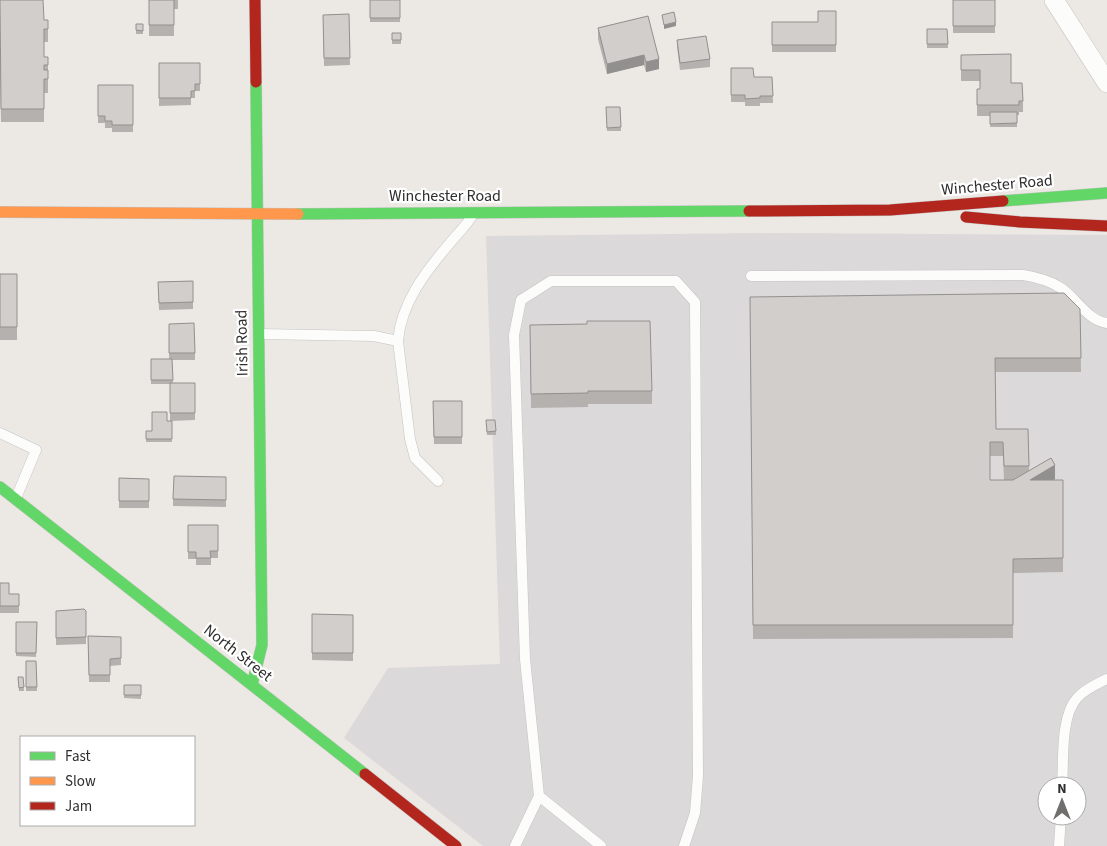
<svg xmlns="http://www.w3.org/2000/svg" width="1107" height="846" font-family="'Source Sans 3',sans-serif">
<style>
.industrial{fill:#dcd9db;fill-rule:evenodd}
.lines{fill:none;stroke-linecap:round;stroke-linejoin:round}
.lane-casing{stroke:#c5c4c5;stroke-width:11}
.street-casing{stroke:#c5c4c5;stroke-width:20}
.fast-casing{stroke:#c5c4c5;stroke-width:12}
.slow-casing{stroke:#c5c4c5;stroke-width:12}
.jam-casing{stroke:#c5c4c5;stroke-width:12}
.lane{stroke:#fcfcfb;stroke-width:10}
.street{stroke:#fcfcfb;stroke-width:19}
.fast{stroke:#63d668;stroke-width:11}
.slow{stroke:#ff974d;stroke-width:11}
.jam{stroke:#b3261e;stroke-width:11}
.wall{fill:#b4b1af;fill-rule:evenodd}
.shaded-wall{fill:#92908e}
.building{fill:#d1cecb;stroke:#92908e}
.labels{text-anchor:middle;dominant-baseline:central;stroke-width:4.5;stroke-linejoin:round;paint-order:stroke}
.street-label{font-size:16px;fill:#2e2e2e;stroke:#fff}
</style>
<rect width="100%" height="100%" fill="#ece8e4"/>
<path class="industrial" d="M774,233l333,2v611h-624l-139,-108 44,-70 112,-4 -14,-428zM1047,786h30v30h-30z"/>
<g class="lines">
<g class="lane-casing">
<path id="lane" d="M751,276l272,-1c13,2 26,5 38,13 15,10 27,33 46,35
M259,334l115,2 24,5c3,-38 28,-70 52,-98 7,-9 16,-17 22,-27
M398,341l12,98 5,19 23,23
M0,433l36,17 -20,48
M1062,786c2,-25 -2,-69 15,-88 8,-9 20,-14 30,-19
M539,796l62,50
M515,846l24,-50 -14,-137 -11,-324 7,-35 30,-19h125l19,21 3,474 -3,37 -11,33
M1059,846l2,-30"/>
</g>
<g class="street-casing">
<path id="street" d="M1054,0l53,83"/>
</g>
<g class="fast-casing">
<path id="fast" d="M1003,201l104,-8
M298,214l451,-3
M0,487l365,287
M252,685l10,-40 -6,-563"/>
</g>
<g class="slow-casing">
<path id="slow" d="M0,212l298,2"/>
</g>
<g class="jam-casing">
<path id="jam" d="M255,0l1,82
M749,211l141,-1 113,-9
M966,217l54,5 87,4
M365,774l91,72"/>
</g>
<use href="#lane" class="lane"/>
<use href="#street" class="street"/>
<use href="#fast" class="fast"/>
<use href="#slow" class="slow"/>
<use href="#jam" class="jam"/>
</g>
<path class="wall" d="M149,0h29v9h-4v27h-25z
M370,0h30v22h-30z
M953,0h42v33h-42z
M836,11v41h-64v-30h46z
M349,14l1,51 -26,1 -1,-51z
M648,16l11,53 -13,3 -2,-7 -37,9 -9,-35v-11z
M44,20h4v22h-4v15h4v36h-4v29h-43l-1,-56z
M136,24h7v10h-7z
M927,29h20l1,19h-21z
M392,33h9v11h-9z
M677,40l33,19v8l-30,3 -3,-23z
M961,55l50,28 12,18v11h-4v3h-2v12h-27v-11h-13v-27h3v-8h-19z
M159,63h41v28h-5v7h-4v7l-32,1z
M731,68l23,9h18l1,26h-13v3h-15v-4h-14z
M98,85h35v47h-21v-4h-7v-5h-7z
M606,107h14l1,24h-14z
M0,274h17v66h-17z
M193,281v28l-34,1 -1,-28z
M750,297l330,12 1,63h-86l1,57h32l1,41 26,9 -2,1h10v92l-50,1v65l-260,1zM990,456h13l1,24h-14z
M169,324l26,29v7h-23l1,23h22v37l-25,1v-37h-19v-25h18z
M530,325l122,66v13h-64v3l-57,1z
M433,401h29v43h-28z
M486,420l10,11v4h-9z
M167,421h5v21h-26v-11h6z
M226,477v30l-53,-1v-7z
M119,478l30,1v29h-30z
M188,525h30v33h-7v7h-15v-6h-8z
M0,583l9,11h10v19h-19z
M56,611h30v33l-30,1z
M312,614l41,1v46l-41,-1z
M16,622h21l-1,35 -20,-1z
M88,636l33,1v28l-11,1v16h-21z
M26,661h10l1,30h-11z
M18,677h5l1,14h-5z
M124,685h17v14l-17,-1z"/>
<path class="shaded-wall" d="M676,22v4l-12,3v-4z
M644,55v10l-37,9v-10z
M659,59v10l-13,3v-10z
M1055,465v14l-25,15v-14z"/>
<path class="building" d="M0,0h43l1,20h4v9h-4v28h4v8h-4v5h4v9h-4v30h-43z
M149,0h25v25h-25z
M370,0h30v18h-30z
M953,0h42v26h-42z
M818,11h18v34h-64v-23h46z
M674,12l2,10 -12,3 -2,-10z
M349,14l1,44h-26l-1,-43z
M648,16l11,43 -13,3 -2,-7 -37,9 -9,-36z
M136,24h7v7l-7,-1z
M927,29h20l1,15h-21z
M392,33h9v7h-9z
M706,36l4,23 -30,4 -3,-23z
M1011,54v29h11l1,18h-4v4h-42v-16h3v-19h-19v-15z
M159,63h41v21h-5v7h-4v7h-32z
M731,68h22l1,9h18l1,19h-13v2l-15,1v-4h-14z
M98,85h35v40h-21v-4h-7v-5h-7z
M606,107h14l1,20 -14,1z
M990,112h27v11l-27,1z
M0,274h17v53h-17z
M193,281v21l-34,1 -1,-21z
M1064,293l16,16 1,49h-86l1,71h32l1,37h-25l-1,-24h-13v38h23l38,-22 4,7 -25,15h33v78l-50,1v66h-260l-3,-328z
M587,321h63l2,70h-64v2l-57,1 -1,-69 57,-1z
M194,323l1,30h-26v-29z
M151,359h21l1,21h-22z
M170,383h25v30h-25z
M433,401h29v36h-28z
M152,412h15v9h5v18h-26v-8h6z
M486,420h9l1,11 -9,1z
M174,476l52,1v23l-53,-1z
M119,478l30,1v22h-30z
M188,525h30v26h-8l1,7h-15v-6h-8z
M0,583h9v11h10v12h-19z
M84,609l2,2v26l-30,1v-27z
M312,614l41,1v38h-41z
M16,622h21l-1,31h-20z
M88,636l33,1v21l-11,1v16h-21z
M26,661h10l1,26h-11z
M18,677h5l1,10 -5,1z
M124,685h17v10h-17z"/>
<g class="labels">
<g class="street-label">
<text transform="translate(997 185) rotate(-5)">Winchester Road</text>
<text x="445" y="196">Winchester Road</text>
<text transform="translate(242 343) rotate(-91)">Irish Road</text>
<text transform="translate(238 653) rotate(38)">North Street</text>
</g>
</g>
<rect x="20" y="736" width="175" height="90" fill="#ffffff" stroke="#ababab"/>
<rect x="30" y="752" width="25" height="8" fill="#63d668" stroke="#ababab"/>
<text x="65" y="761" font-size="15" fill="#2e2e2e">Fast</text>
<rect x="30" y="777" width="25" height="8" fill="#ff974d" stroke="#ababab"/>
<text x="65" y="786" font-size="15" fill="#2e2e2e">Slow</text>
<rect x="30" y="802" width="25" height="8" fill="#b3261e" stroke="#ababab"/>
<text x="65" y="811" font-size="15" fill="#2e2e2e">Jam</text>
<g transform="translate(1062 801)"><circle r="24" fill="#ffffff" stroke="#ababab"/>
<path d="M0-4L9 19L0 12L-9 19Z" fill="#706f6e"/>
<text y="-8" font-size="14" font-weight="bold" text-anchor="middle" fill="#2e2e2e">N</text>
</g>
</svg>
